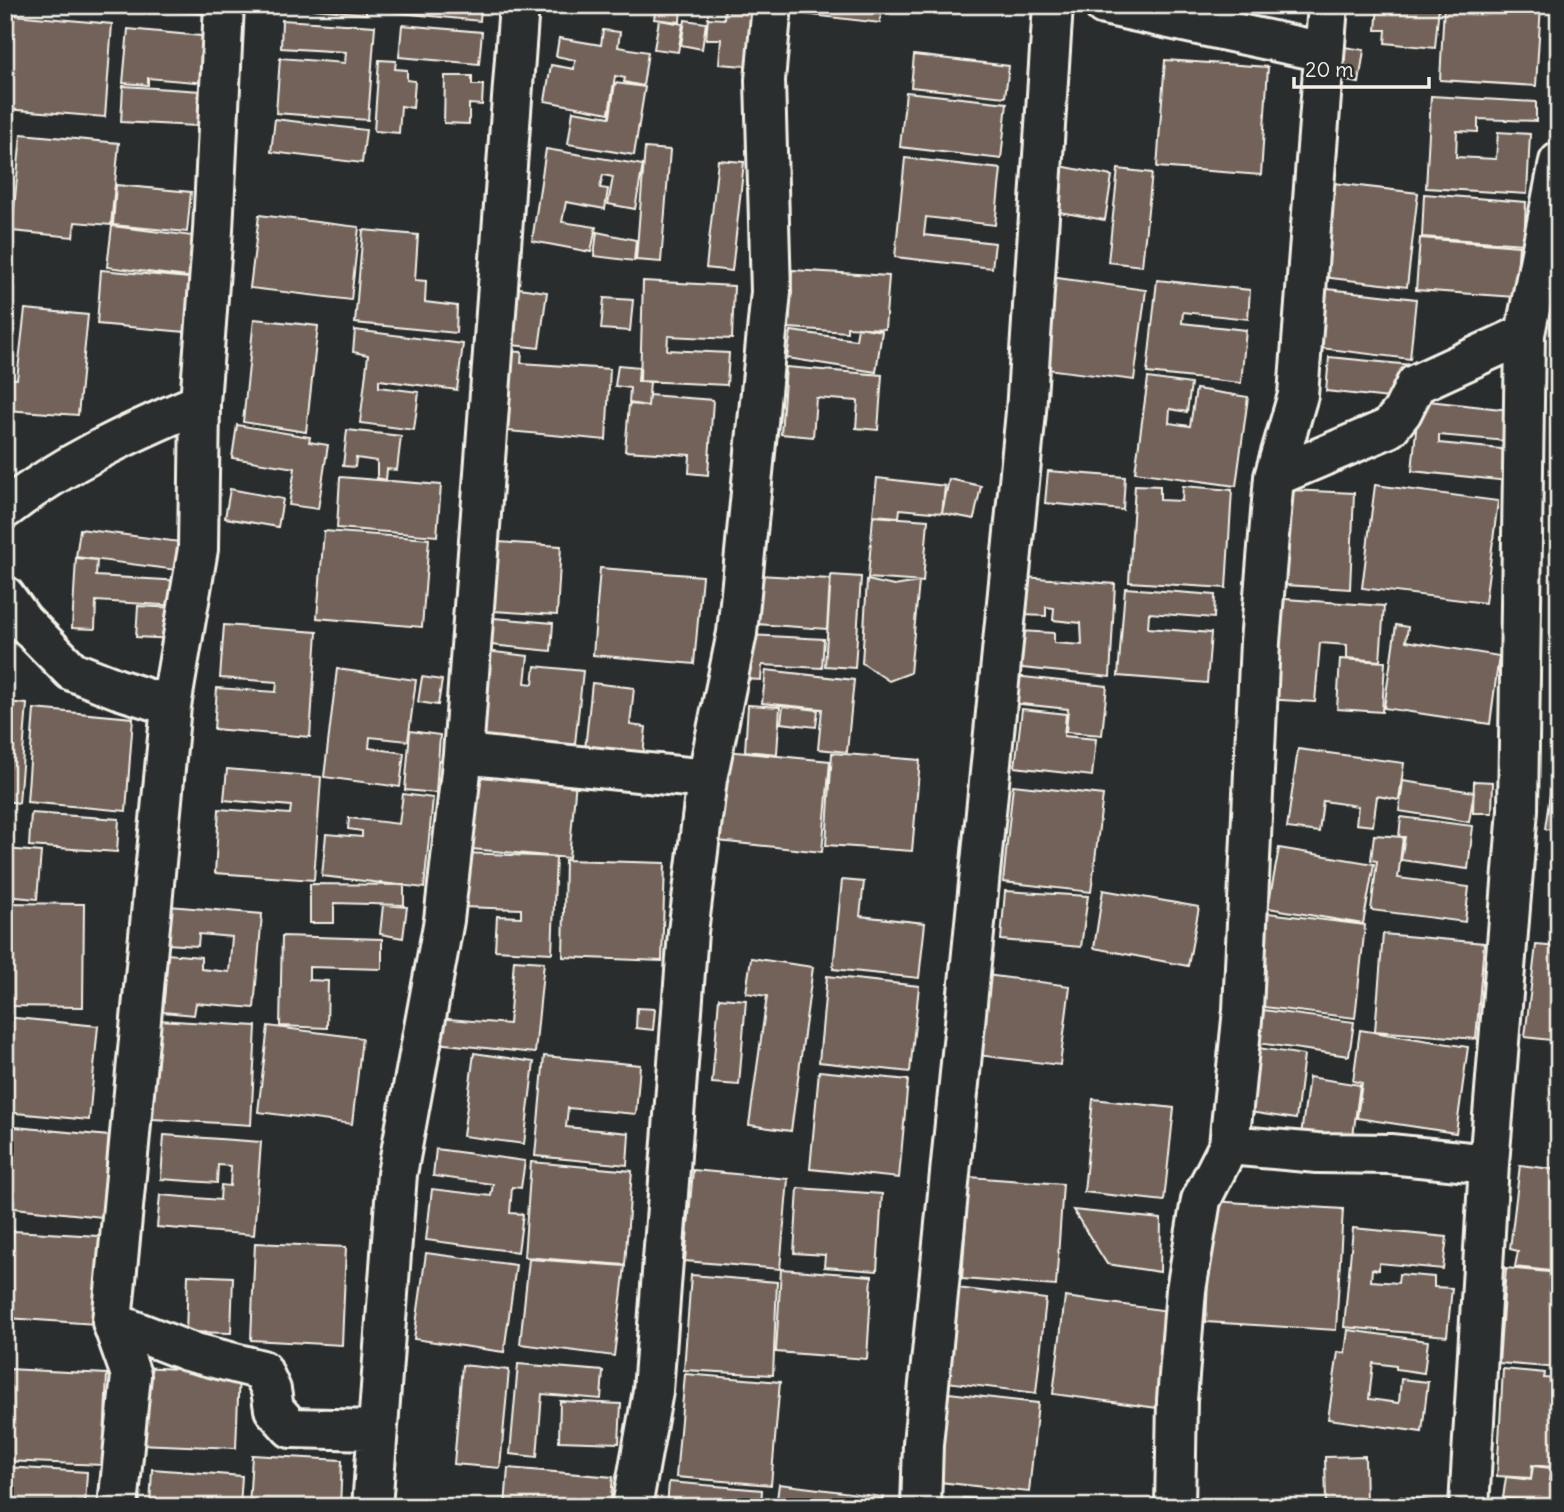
<svg xmlns="http://www.w3.org/2000/svg" width="1564" height="1512" font-family="Delius,sans-serif">
<style>
.building{fill:#72625a;stroke:#f4f1e8;stroke-width:2}
.lines{fill:none;stroke-linecap:round;stroke-linejoin:round}
.minor-casing{stroke:#f4f1e8;stroke-width:44}
.minor{stroke:#2a2d2e;stroke-width:38}
</style>
<rect width="100%" height="100%" fill="#2a2d2e"/>
<filter id="ink" filterUnits="userSpaceOnUse"><feTurbulence type="fractalNoise" baseFrequency=".0143" numOctaves="2"/><feDisplacementMap in="SourceGraphic" scale="14" xChannelSelector="R" yChannelSelector="G"/><feConvolveMatrix kernelMatrix="1 2 1 2 8 2 1 2 1" color-interpolation-filters="sRGB"/></filter>
<g filter="url(#ink)">
<path class="building" d="M115,5h105l-1,10 -104,-8z
M270,5h96v9z
M393,5h88l-1,16 -88,-9z
M656,5h25l-1,17 -26,-3z
M725,5h39l-5,62 -40,-3 2,-25h-15l2,-21 16,1z
M778,5h104l-2,18 -103,-12z
M1378,5h61l-4,43 -50,-5 1,-13h-10z
M1444,5h97l-5,81 -96,-6z
M14,15l98,9 -7,93 -99,-8z
M282,20l93,6 -7,94 -92,-7 4,-55 65,5 1,-11 -65,-4z
M659,20l24,4 -5,28 -24,-3z
M685,20l21,3 -4,26 -21,-4z
M402,25l80,7 -3,32 -80,-7z
M128,29l94,9 -4,46 -70,-6v7l-25,-2z
M603,30l17,2 -2,15 30,5 -5,34 -19,-4 1,-4 -10,-2 -6,37 -64,-12 6,-36 23,4 1,-9 -19,-4 3,-18 42,7z
M1344,47l20,3 -5,33 -19,-3z
M914,55l95,11 -4,31 -94,-10z
M379,60l17,1 -1,8 12,1v10l8,1 -2,27 -12,-2 -2,27 -25,-2z
M1165,60l103,7 -7,108 -104,-8z
M445,76h27v9h11l-1,20 -13,-1v20l-25,-1z
M615,83l30,4 -11,68 -66,-11 5,-33 37,6z
M123,86l94,6 -2,35 -94,-5z
M906,92l101,11 -6,56 -101,-12z
M1431,96l105,6v19l-58,-2v13l-21,-1 -1,26 40,2 2,-27 32,2 -3,60 -101,-6z
M275,119l91,11 -4,33 -91,-11z
M21,134l98,9 -8,82 -36,-3 -2,15 -61,-6z
M645,148l25,2 -9,112 -25,-2z
M546,149l97,16 -8,44 -27,-5 5,-27 -10,-2 -3,13 8,1 -3,20 -39,-7 -4,20 34,5 -5,25 -59,-11z
M905,158l96,11 -6,56 -69,-8 -2,18 71,8 -3,25 -97,-11z
M718,160l26,2 -12,109 -26,-3z
M1050,164l62,12 -7,44 -63,-11z
M1118,169l34,4 -10,93 -34,-4z
M1325,182l93,11 -11,94 -93,-11z
M116,185l75,7 -4,40 -74,-7z
M1424,194l102,8 -2,42 -102,-7z
M259,215l100,12 -8,73 -101,-12z
M112,226l97,12 -5,41 -97,-12z
M363,230l55,5 -3,45 11,1 -1,21 32,4 -1,27 -101,-10z
M597,232l39,8 -2,21 -40,-5z
M1420,238l99,8 -4,51 -99,-7z
M101,270l99,9 -4,54 -99,-9z
M792,270l97,6 -4,53 -38,-2v5l-58,-4z
M1050,277l96,13 -12,90 -96,-12z
M1157,280l93,10 -2,29 -65,-7 -1,11 64,7 -5,53 -94,-10z
M643,281l91,5 -2,53 -64,-3 -1,14 62,3 -2,32 -87,-4z
M519,288l28,4 -8,56 -27,-3z
M1327,289l89,10 -6,60 -90,-11z
M604,298l29,2 -3,31 -29,-2z
M1555,301h4v41l-8,-1z
M25,309l63,6 -10,100 -73,-5v-32l12,1z
M254,319l64,7 -12,106 -63,-10z
M858,327l24,4 -6,41 -89,-14 4,-27 65,9z
M355,330l108,14 -6,46 -78,-10v7l40,5 -5,38 -54,-7 8,-68 -15,-3z
M502,351l20,1 -1,11 89,6 -4,71 -109,-10z
M1329,357l82,8 -4,35 -81,-9z
M618,365l21,2 -1,14 12,1 -2,24 -19,-3 1,-15 -15,-2z
M786,367l96,8 -4,55 -22,-2 2,-27 -42,-3 -3,39 -32,-3z
M1148,378l43,6 -4,28 -17,-3 -1,14 21,3 6,-37 52,8 -12,89 -101,-14z
M649,395l64,5 -5,75 -19,-2 1,-18 -65,-4 4,-47 19,2z
M1419,400l91,10 -3,31 -68,-6v8l72,7 -3,31 -96,-10z
M237,425l73,12 -1,5 19,3 -10,64 -29,-4 6,-37 -63,-10z
M347,430l54,6 -4,34 -10,-1 -1,11 -9,-2v-17l-21,-3 -1,9 -12,-1z
M1048,471l77,6 -2,33 -78,-7z
M340,477l101,8 -4,51 -100,-8z
M877,478l68,8 -3,27 -42,-4 -1,8 -26,-2z
M949,479l32,7 -7,33 -32,-6z
M1135,485l25,1v14l22,1 1,-15 49,4 -6,98 -97,-6z
M1375,485l123,16 -13,102 -123,-15z
M230,489l53,10 -5,28 -53,-9z
M1290,490l64,3 -4,96 -65,-4z
M873,516l55,4 -5,62 -55,-4z
M80,529l108,14 -4,28 -108,-14z
M324,531l105,8 -7,88 -105,-9z
M497,542l64,4 -4,69 -64,-4z
M76,558l21,2 -1,16 86,5 -3,25 -83,-5 -1,28 -23,-1z
M600,568l102,8 -8,88 -101,-9z
M758,575l72,4 -3,50 -71,-5z
M831,575l30,2 -6,91 -30,-2z
M1024,577l91,7 -5,93 -97,-10 7,-36 34,2v10l28,2 -1,-22 -28,-3 1,-12 -8,-1v9l-25,-1z
M867,580l27,6 25,-4 -9,91 -21,8 -27,-18z
M1125,588l90,7 -1,23 -65,-5 -1,15 63,5 -4,50 -89,-7z
M1271,598l113,8 -4,55 -33,-3v-13l-27,-2 -5,59 -51,-3z
M138,606l39,2 -2,31 -39,-2z
M493,618l60,5 -2,28 -60,-6z
M224,625l93,7 -7,105 -96,-8 3,-41 59,4 1,-10 -57,-4z
M1396,625l12,2 -2,14 93,15 -9,68 -106,-16z
M749,635l75,4 -2,29 -60,-3 -1,15 -17,-1z
M486,651l42,5 -3,27 8,1 2,-18 48,5 -9,82 -97,-10z
M1340,659l45,3 -3,50 -45,-3z
M337,669l79,11 -8,61 -38,-4 -1,11 35,5 -4,34 -76,-10z
M766,670l88,10 -7,72 -29,-3 4,-40 -60,-6z
M1014,676l93,10 -5,49 -36,-3 2,-23 -56,-6z
M422,677l20,3 -4,25 -20,-3z
M592,683l42,5 -4,37 16,2 -4,39 -58,-7z
M5,702l22,2 -8,99 -14,-2z
M748,705l32,2 -3,47 -32,-3z
M783,706l35,4 -2,17 -35,-4z
M34,709l99,9 -7,93 -99,-9z
M1022,709l44,5 -2,22 32,3 -4,37 -77,-9z
M410,731l30,4 -4,58 -31,-3z
M1298,749l106,14 -5,37 -22,-4 -4,30 -17,-2 2,-18 -35,-5 -4,31 -32,-4z
M726,751l104,10 -8,91 -104,-11z
M832,753l88,7 -8,91 -86,-6z
M480,759l97,10 -8,89 -97,-9z
M1554,766l5,1v64l-14,-2z
M227,769l94,8 -7,103 -99,-7 4,-64 71,5 1,-8 -67,-6z
M1403,781l71,11 -5,30 -70,-11z
M1474,781l19,1 -1,31h-19z
M1013,785l90,10 -12,97 -88,-10z
M403,794l30,4 -9,90 -102,-12 4,-42 36,3v-6l-14,-2 1,-11 50,6z
M31,813l88,6 -2,33 -88,-6z
M1401,817l72,9 -5,43 -67,-9 4,-23h-6z
M1374,835l29,2 -5,41 71,9 -4,35 -94,-12 6,-49 -6,-1z
M1279,848l95,16 -11,60 -95,-16z
M5,849l36,3 -4,47 -32,-3z
M465,853l91,4 -4,96 -57,-3 2,-34 24,1v-8l-58,-2z
M565,860l100,3 -3,98 -99,-4z
M1558,877h1v55h-6z
M842,880l22,2 -4,34 65,7 -6,55 -86,-9z
M310,884l94,1v20l-70,-2v20h-24z
M1103,890l96,17 -11,59 -94,-18z
M1005,891l83,5 -7,51 -80,-7z
M6,903l78,1 -1,103 -77,-1z
M383,905l24,2 -4,31 -23,-4z
M169,906l93,8 -8,94 -58,-5 -2,12 -31,-3 4,-58 34,3v12l28,3 3,-35 -33,-3 -1,12 -32,-2z
M1268,913l97,12 -10,93 -99,-12z
M1383,934l101,9 -8,96 -101,-8z
M282,936l100,3v30l-73,-2v13l19,1 -1,47 -47,-2z
M1536,945l23,2v94l-34,-4z
M751,958l62,9 -22,164 -42,-6 18,-129 -21,-3z
M514,960l30,2 -9,91 -100,-10 2,-25 72,6z
M979,974l91,12 -10,79 -91,-11z
M827,976l92,10 -9,86 -91,-10z
M719,998l27,2 -7,85 -27,-2z
M637,1008l18,1 -2,21 -17,-2z
M1263,1010l91,12 -5,34 -91,-13z
M5,1017l93,9 -9,94 -84,-8z
M158,1020l98,6 -5,99 -98,-6z
M268,1026l94,12 -10,86 -94,-12z
M1360,1030l108,17 -12,86 -99,-15 5,-35 -9,-2z
M1258,1048l46,7 -8,64 -47,-7z
M474,1053l60,9 -10,82 -61,-8z
M544,1056l96,9 -4,49 -68,-6 -2,19 63,6 -2,32 -92,-9z
M819,1071l89,9 -9,98 -89,-9z
M1309,1077l51,8 -8,58 -51,-8z
M1093,1099l81,9 -10,93 -80,-9z
M5,1126l104,10 -7,81 -97,-10z
M164,1135l97,7 -7,93 -97,-8 3,-32 60,5 1,-15 9,1 1,-20 -13,-1 -1,18 -56,-4z
M436,1149l89,12 -4,27 -9,-1 -2,26 13,1 -5,38 -92,-12 6,-51 59,7 2,-12 -60,-8z
M531,1162l101,9 -7,94 -101,-8z
M1520,1165l39,5v102l-44,-5 3,-16 -8,-2z
M693,1170l95,9 -8,90 -95,-8z
M969,1177l94,7 -7,102 -94,-7z
M798,1188l84,6 -5,77 -53,-4 1,-12 -31,-2z
M1212,1201l131,8 -7,121 -130,-8z
M1073,1210l88,9 -1,53 -53,-8z
M1353,1228l94,9 -4,32 -64,-6v7l-7,-1 -1,12 27,2 1,-9 35,3v10l18,1 -5,48 -103,-9z
M13,1231l102,6 -4,88 -104,-7z
M255,1243l91,4 -4,98 -91,-5z
M426,1253l90,12 -12,87 -90,-13z
M529,1259l96,7 -11,90 -94,-12z
M1506,1268l53,5v95l-60,-5z
M781,1269l91,7 -5,83 -91,-7z
M188,1275l45,2 -2,56 -45,-1z
M691,1275l86,7 -4,93 -89,-5z
M949,1287l97,12 -10,94 -98,-12z
M1065,1297l104,14 -11,97 -105,-14z
M1348,1330l80,11 -4,32 -28,-4v-3l-23,-3 -4,36 30,4 2,-24 27,3 -6,50 -94,-13 10,-67 7,1z
M518,1364l85,7 -2,28 -59,-5 -5,63 -27,-3z
M462,1365l47,5 -9,98 -46,-4z
M139,1367l100,5 -3,76 -99,-4z
M8,1369l99,5 -4,91 -98,-4z
M1503,1369l42,4 -1,5 15,1v101h-9l1,-13 -19,-2 -1,13 -34,-2z
M685,1374l95,8 -9,103 -95,-8z
M940,1392l98,11 -9,89 -98,-11z
M560,1401l61,3 -2,39 -60,-2z
M252,1455l90,5 -2,47h-91z
M1365,1456l1,48h-40l-1,-47z
M1533,1466l18,2 -2,12 10,1v22l-56,-5 3,-21 25,3z
M5,1467l82,5 -2,35h-80z
M508,1468l105,9 -3,30h-105z
M152,1469l90,7 -2,31h-90z
M669,1482l93,8 -1,17h-94z
M779,1484l104,13 -1,10h-106z
M1401,1497l35,5 -1,5h-35z
M963,1498l66,5v4h-67z
M1485,1499l74,6v2h-75z"/>
<g class="lines">
<g class="minor-casing">
<path id="minor" d="M1104,5l220,47
M1274,477l115,-49 13,-16 14,-28 109,-50
M5,509c59,-46 126,-77 195,-106
M5,596l18,25 49,50 46,18 53,17
M463,754l56,-749
M1229,1145l88,8 73,1 99,10
M112,1322l75,29 75,19 9,20 3,19 17,19 85,2
M118,1507l13,-132 -19,-53 59,-616 27,-157 2,-146 13,-173 11,-225
M372,1507l25,-333 47,-254 19,-166 244,25
M632,1507l21,-116 35,-459 19,-153 30,-146 34,-341 -6,-212 7,-75
M921,1507l2,-63 103,-1032 27,-407
M1175,1507l2,-107 9,-110 15,-90 28,-55 14,-135 17,-368 14,-165 24,-82 30,-390
M1469,1507l20,-343 29,-354 7,-476 34,-172"/>
</g>
<use href="#minor" class="minor"/>
</g>
</g>
<rect width="1564" height="1512" fill="none" stroke="#2a2d2e" stroke-width="28"/>
<rect x="14" y="14" width="1536" height="1484" fill="none" stroke="#f4f1e8" stroke-width="2.5" filter="url(#ink)"/>
<path d="M1294 77v10h135v-10" fill="none" stroke="#f4f1e8" stroke-width="3.5"/>
<text x="1305" y="77" font-size="21" fill="#f4f1e8" stroke="#2a2d2e" stroke-width="5" paint-order="stroke">20 m</text>
</svg>
